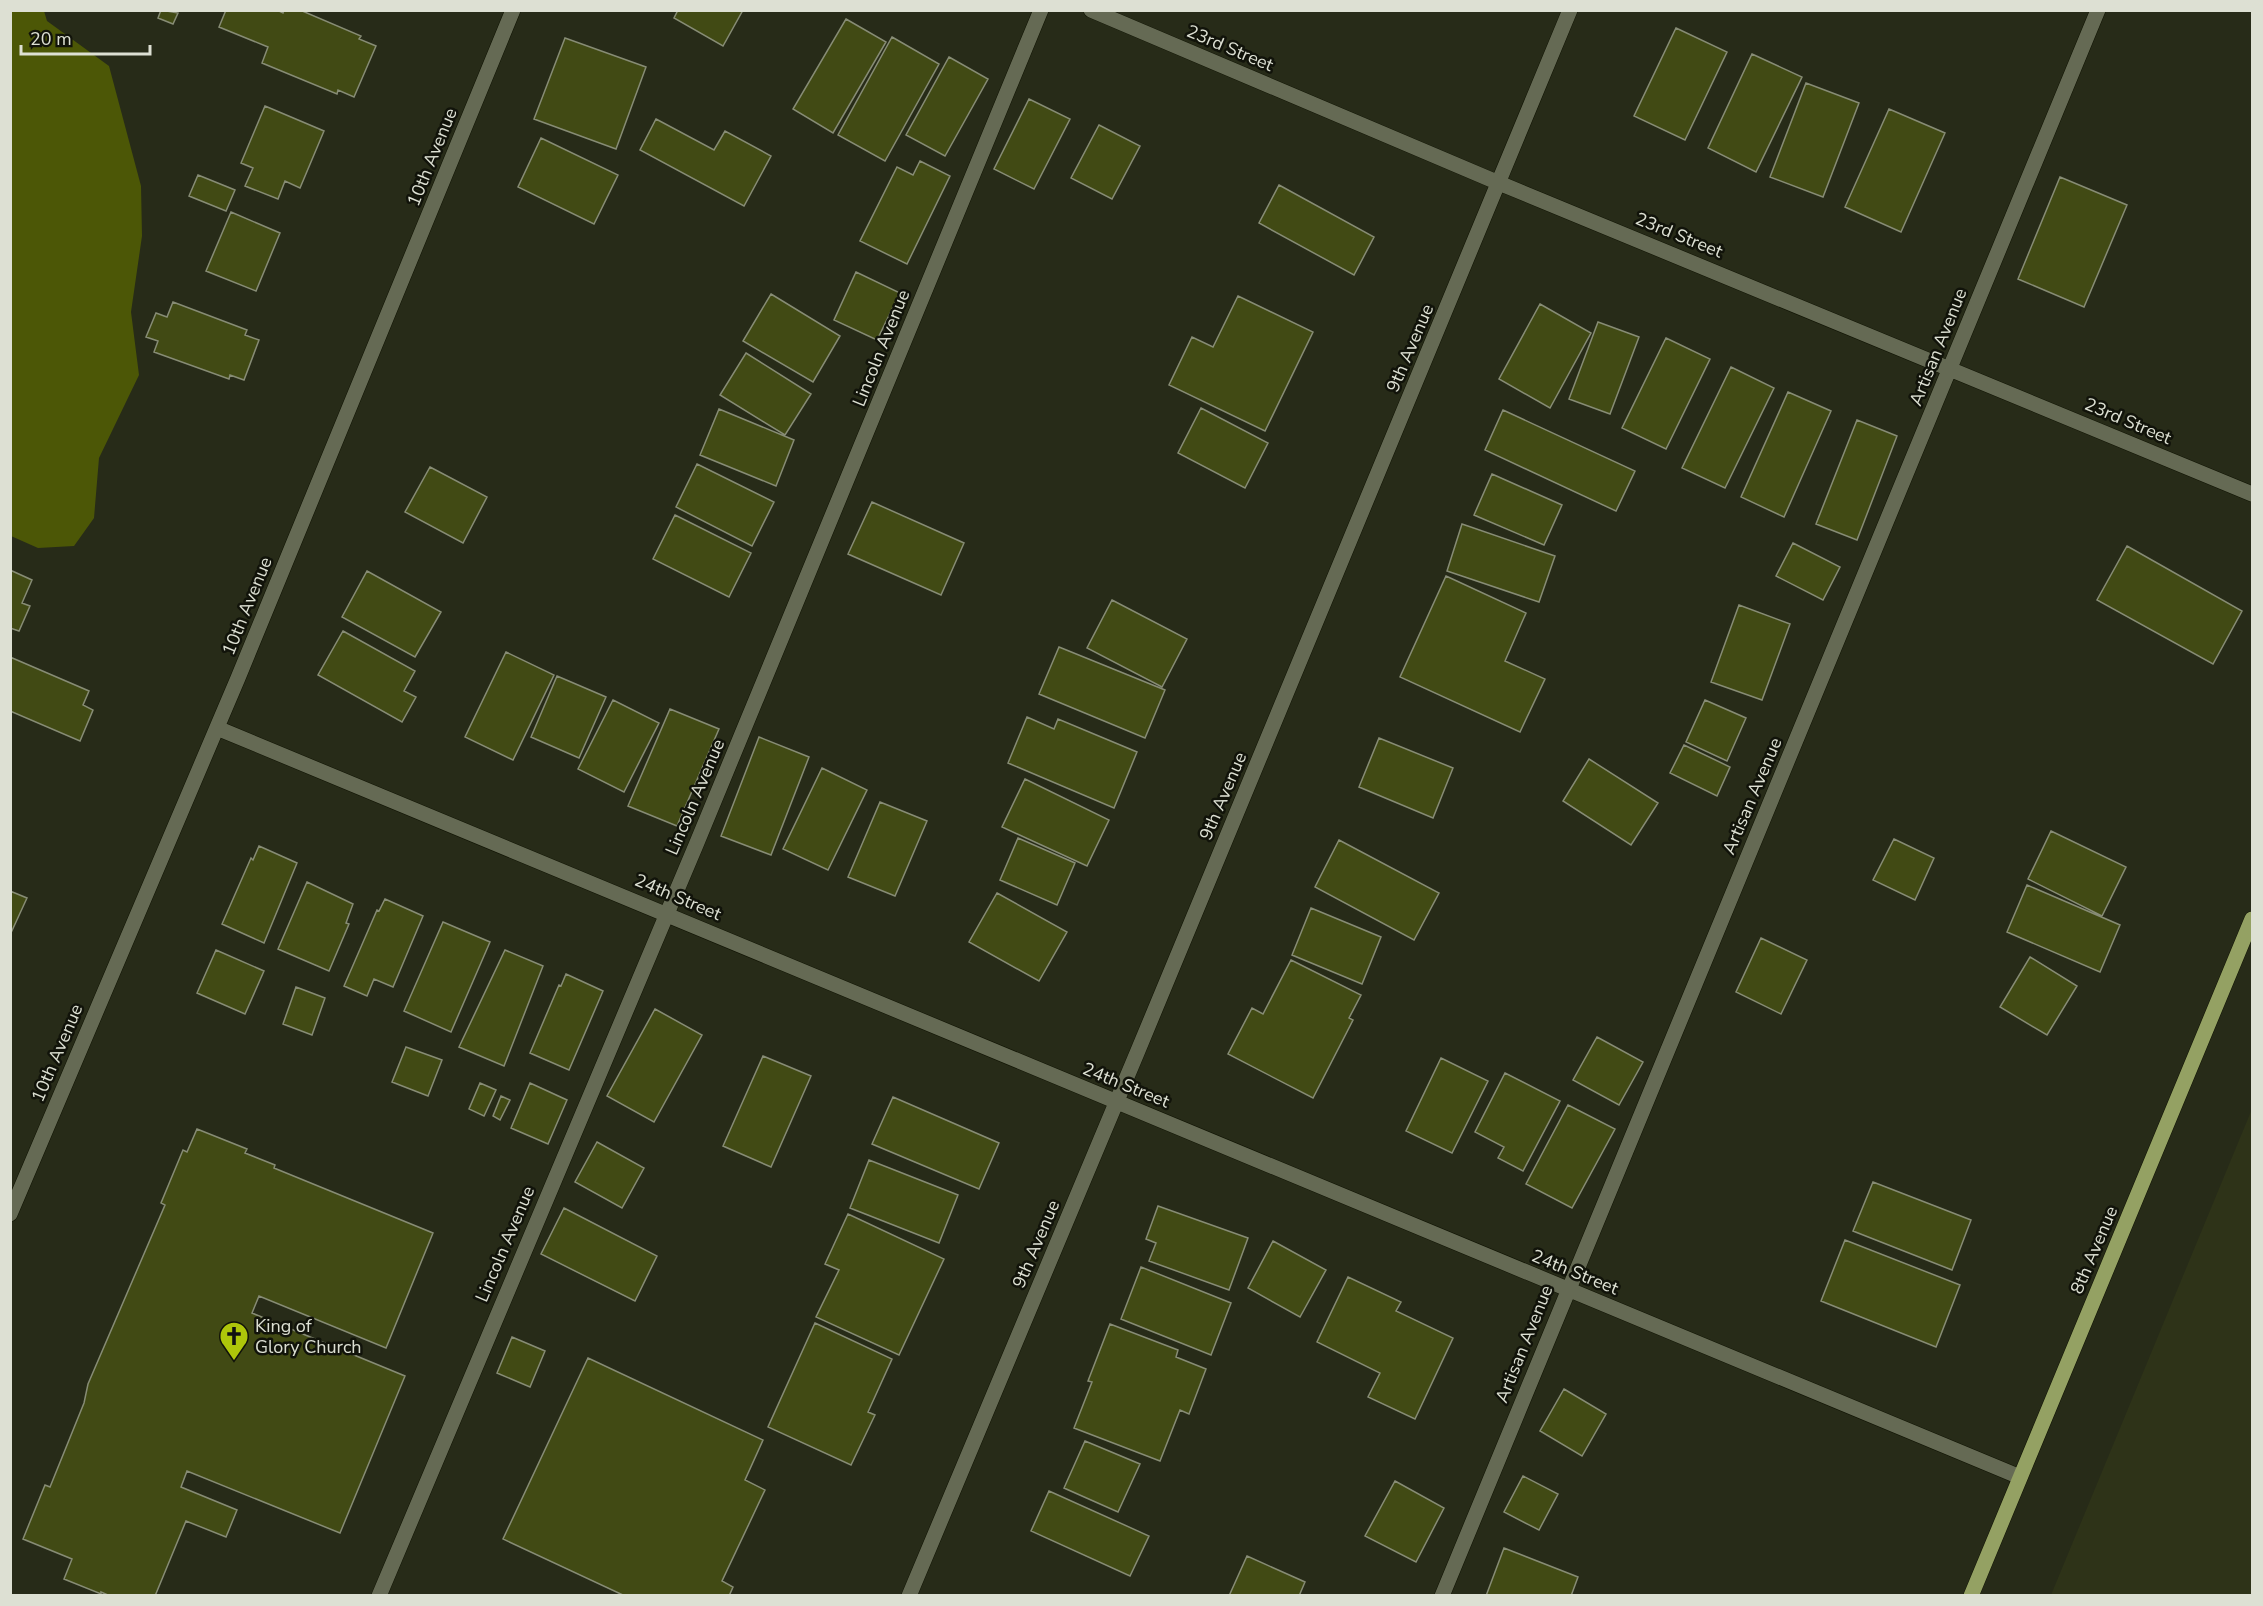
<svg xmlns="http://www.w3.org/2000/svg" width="2263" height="1606" font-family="'Nunito Sans',sans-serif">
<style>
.built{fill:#2e3318}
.green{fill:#4c5706}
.building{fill:#414a14;stroke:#878c75;stroke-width:1.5}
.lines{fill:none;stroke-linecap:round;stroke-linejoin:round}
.minor-casing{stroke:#101303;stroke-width:16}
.major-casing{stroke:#101303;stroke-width:16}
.minor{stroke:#656a54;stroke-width:15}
.major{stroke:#94a163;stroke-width:15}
.labels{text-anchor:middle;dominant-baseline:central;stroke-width:5;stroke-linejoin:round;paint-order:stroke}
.street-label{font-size:18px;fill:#dde0d3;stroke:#11130a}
.poi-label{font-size:18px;fill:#dde0d3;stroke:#11130a;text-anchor:start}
</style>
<rect width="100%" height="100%" fill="#272b18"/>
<path class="built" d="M2252,1109v486h-201z"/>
<path class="green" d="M11,10l33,1 3,10 62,45 32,120 1,50 -11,76 8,63 -40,83 -5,60 -20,28 -36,2 -27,-12z"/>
<path class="building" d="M161,10l17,3 -5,11 -15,-6z
M226,10h51l6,3 1,-3h16l61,26 -2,3 17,7 -22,51 -16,-7 -1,4 -75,-31 6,-16 -49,-20z
M678,10h65l-20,36 -49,-28z
M846,19l40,23 -53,91 -40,-24z
M1676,28l51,24 -42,88 -51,-24z
M892,37l47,27 -54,97 -47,-26z
M565,38l81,29 -30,82 -82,-30z
M1752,54l50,23 -46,95 -48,-24z
M949,57l39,22 -43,77 -39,-21z
M1806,83l53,20 -36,94 -53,-20z
M1029,99l41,20 -36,70 -40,-20z
M265,106l59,25 -24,57 -15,-7 -7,18 -33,-13 8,-18 -12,-5z
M1889,109l56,24 -44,99 -56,-25z
M656,119l58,31 11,-19 46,25 -27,50 -104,-56z
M1099,125l41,21 -28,53 -41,-21z
M541,138l77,37 -24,49 -76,-37z
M920,161l30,15 -43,88 -47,-23 37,-74 16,8z
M198,175l37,15 -9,21 -37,-15z
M2060,177l67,28 -43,102 -66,-28z
M1279,185l95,52 -20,38 -95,-52z
M231,212l49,21 -24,58 -50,-20z
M856,272l44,21 -23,47 -43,-20z
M771,294l69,42 -27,46 -70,-41z
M1238,296l75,36 -48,99 -96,-46 23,-48 21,10z
M173,302l74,28 -2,5 14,5 -15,40 -14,-5 -1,4 -75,-27 4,-11 -12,-4 10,-24 11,4z
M1540,304l51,29 -41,75 -51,-29z
M1598,322l41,15 -29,77 -41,-15z
M1666,338l44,21 -44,90 -44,-21z
M746,353l65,41 -26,41 -65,-40z
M1731,367l43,21 -49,100 -43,-20z
M1788,392l43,19 -47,106 -43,-20z
M1201,408l67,35 -23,45 -67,-35z
M719,409l75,31 -18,46 -76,-31z
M1503,410l132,61 -19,40 -131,-61z
M1857,420l40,16 -40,104 -41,-16z
M697,464l77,38 -22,44 -76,-39z
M430,467l57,30 -24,46 -58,-31z
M1492,474l70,31 -18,40 -70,-30z
M872,502l92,41 -23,52 -93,-41z
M675,515l76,38 -22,44 -76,-38z
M1462,524l93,32 -16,46 -92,-31z
M1793,543l47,24 -17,33 -47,-24z
M2127,546l115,65 -29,53 -116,-64z
M10,570l22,10 -10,23 8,3 -11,25 -9,-3z
M367,571l74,41 -26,45 -73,-40z
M1446,576l80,37 -21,48 40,18 -25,53 -120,-55z
M1112,600l75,39 -25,48 -75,-39z
M1739,605l51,19 -28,76 -51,-18z
M343,631l72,40 -11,20 12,6 -14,25 -84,-47z
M1059,647l106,43 -20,48 -106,-44z
M506,652l48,23 -41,85 -48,-23z
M10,657l79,34 -6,14 10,5 -13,31 -70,-30z
M557,676l49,21 -27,61 -48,-21z
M613,700l46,23 -35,69 -46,-23z
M1705,700l41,18 -19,43 -41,-19z
M670,709l49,20 -42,97 -49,-20z
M1027,717l27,12 4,-10 79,33 -23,56 -106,-45z
M759,737l50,20 -38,98 -50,-19z
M1379,738l74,30 -20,50 -74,-31z
M1684,745l46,22 -13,29 -47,-23z
M1589,759l69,44 -27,42 -68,-44z
M822,768l45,22 -39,80 -45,-21z
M1025,779l84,41 -22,46 -85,-39z
M880,802l47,19 -32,75 -47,-19z
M2051,831l75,36 -24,49 -74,-37z
M1018,838l57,25 -18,42 -57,-25z
M1894,839l40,19 -19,42 -42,-20z
M1339,840l100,53 -25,47 -99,-53z
M259,846l38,17 -33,80 -42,-19 29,-66 2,2z
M307,882l46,22 -7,19 3,1 -20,47 -51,-22z
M2027,885l93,40 -20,47 -93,-40z
M10,891l17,7 -17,37z
M997,893l70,39 -28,49 -70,-39z
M385,899l38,17 -30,71 -19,-8 -7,17 -23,-10 33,-76 2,1z
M1311,908l70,29 -19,47 -70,-29z
M443,922l47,20 -39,90 -47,-21z
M1761,938l46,22 -26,54 -45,-22z
M216,950l48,21 -19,43 -48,-21z
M505,950l38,16 -39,100 -45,-19z
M2030,957l47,29 -30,49 -47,-28z
M1291,960l70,35 -12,23 4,2 -40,78 -85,-44 24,-46 11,6z
M566,974l37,17 -34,79 -39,-17 29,-68 2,1z
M296,987l29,11 -13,37 -29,-11z
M655,1009l47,26 -48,87 -47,-26z
M1597,1037l46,25 -24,43 -46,-25z
M406,1047l36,13 -14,36 -36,-14z
M763,1056l48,20 -40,91 -48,-21z
M1441,1058l47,23 -36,72 -46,-22z
M1505,1073l55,28 -37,70 -25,-13 6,-11 -29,-15z
M480,1083l16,7 -12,26 -15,-7z
M530,1083l37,17 -19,44 -37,-16z
M501,1096l9,4 -10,20 -7,-4z
M893,1097l106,46 -20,46 -107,-45z
M1568,1105l47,24 -43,79 -46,-24z
M197,1129l50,20 -2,4 30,12 -1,3 159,65 -47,115 -127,-52 -7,17 153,63 -65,157 -153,-62 -6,16 56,23 -11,27 -40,-16 -31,75h-45l-9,-4v2l-37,-15 8,-20 -49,-20 22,-54 5,2 34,-84 4,-19 77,-179 -4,-2 22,-53 4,2z
M597,1142l47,26 -22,40 -47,-26z
M869,1160l89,35 -19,48 -89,-35z
M1873,1182l98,38 -19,50 -99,-39z
M1158,1206l90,32 -19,52 -80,-29 7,-18 -10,-4z
M564,1208l93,48 -22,45 -94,-47z
M848,1214l96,45 -45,96 -83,-38 23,-47 -14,-6z
M1845,1240l115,45 -24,62 -115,-46z
M1273,1241l53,29 -26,47 -52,-29z
M1141,1267l90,36 -20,52 -90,-36z
M1348,1277l53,25 -5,9 57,27 -38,81 -47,-22 12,-24 -63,-31z
M815,1323l77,36 -24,53 7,3 -24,50 -83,-38z
M1110,1324l68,26 -2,7 30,12 -17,45 -9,-4 -20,51 -86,-33 18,-46 -4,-1z
M512,1337l33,14 -15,36 -33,-14z
M588,1358l175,82 -18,40 20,10 -43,91 11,6 -4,9h-104l-122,-57z
M1564,1389l42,25 -24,42 -42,-25z
M1085,1441l55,23 -22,48 -54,-24z
M1523,1476l35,18 -19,36 -35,-18z
M1395,1481l49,27 -28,54 -51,-26z
M1049,1491l100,45 -19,40 -99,-45z
M1504,1548l74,29 -7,19h-85z
M1247,1556l58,26 -6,14h-70z"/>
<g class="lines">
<g class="minor-casing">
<path id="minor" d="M1091,10l408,173 753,311
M217,728l1803,749
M10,1214l228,-536 275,-668
M379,1596l317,-751 345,-835
M909,1596l228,-543 433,-1043
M1442,1596l656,-1586"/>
</g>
<g class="major-casing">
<path id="major" d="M1971,1596l281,-677"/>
</g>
<use href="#minor" class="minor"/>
<use href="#major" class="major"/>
</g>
<defs>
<g id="church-pin" transform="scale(1.5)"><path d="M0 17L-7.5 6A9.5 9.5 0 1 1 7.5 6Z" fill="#aec60a" stroke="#11130a"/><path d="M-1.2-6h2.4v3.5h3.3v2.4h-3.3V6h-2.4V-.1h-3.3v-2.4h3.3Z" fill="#111"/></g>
</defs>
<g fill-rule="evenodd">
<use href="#church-pin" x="234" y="1336"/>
</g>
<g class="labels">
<g class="street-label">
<text transform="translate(1230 48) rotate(23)">23rd Street</text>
<text transform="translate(432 157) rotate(-68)">10th Avenue</text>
<text transform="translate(1679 235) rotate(22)">23rd Street</text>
<text transform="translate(1938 347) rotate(-68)">Artisan Avenue</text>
<text transform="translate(881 348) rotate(-68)">Lincoln Avenue</text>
<text transform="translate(1410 348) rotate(-67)">9th Avenue</text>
<text transform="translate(2128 421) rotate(23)">23rd Street</text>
<text transform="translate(247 606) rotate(-68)">10th Avenue</text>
<text transform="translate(1223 796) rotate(-67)">9th Avenue</text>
<text transform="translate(1752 796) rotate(-67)">Artisan Avenue</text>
<text transform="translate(695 797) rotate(-67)">Lincoln Avenue</text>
<text transform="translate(678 897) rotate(23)">24th Street</text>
<text transform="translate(57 1053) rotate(-67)">10th Avenue</text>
<text transform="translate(1126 1085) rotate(22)">24th Street</text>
<text transform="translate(505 1244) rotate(-67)">Lincoln Avenue</text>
<text transform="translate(1036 1244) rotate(-67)">9th Avenue</text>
<text transform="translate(2094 1250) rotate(-67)">8th Avenue</text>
<text transform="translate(1575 1272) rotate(22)">24th Street</text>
<text transform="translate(1524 1344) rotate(-68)">Artisan Avenue</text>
</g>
<g class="poi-label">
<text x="255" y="1326">King of<tspan x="255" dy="21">Glory Church</tspan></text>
</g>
</g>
<rect width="2263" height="1606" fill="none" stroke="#dde0d3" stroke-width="24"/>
<path d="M21 45v9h129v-9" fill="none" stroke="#dde0d3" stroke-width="3"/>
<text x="30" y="45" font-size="18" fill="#dde0d3" stroke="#11130a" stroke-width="4.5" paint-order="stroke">20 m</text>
</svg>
